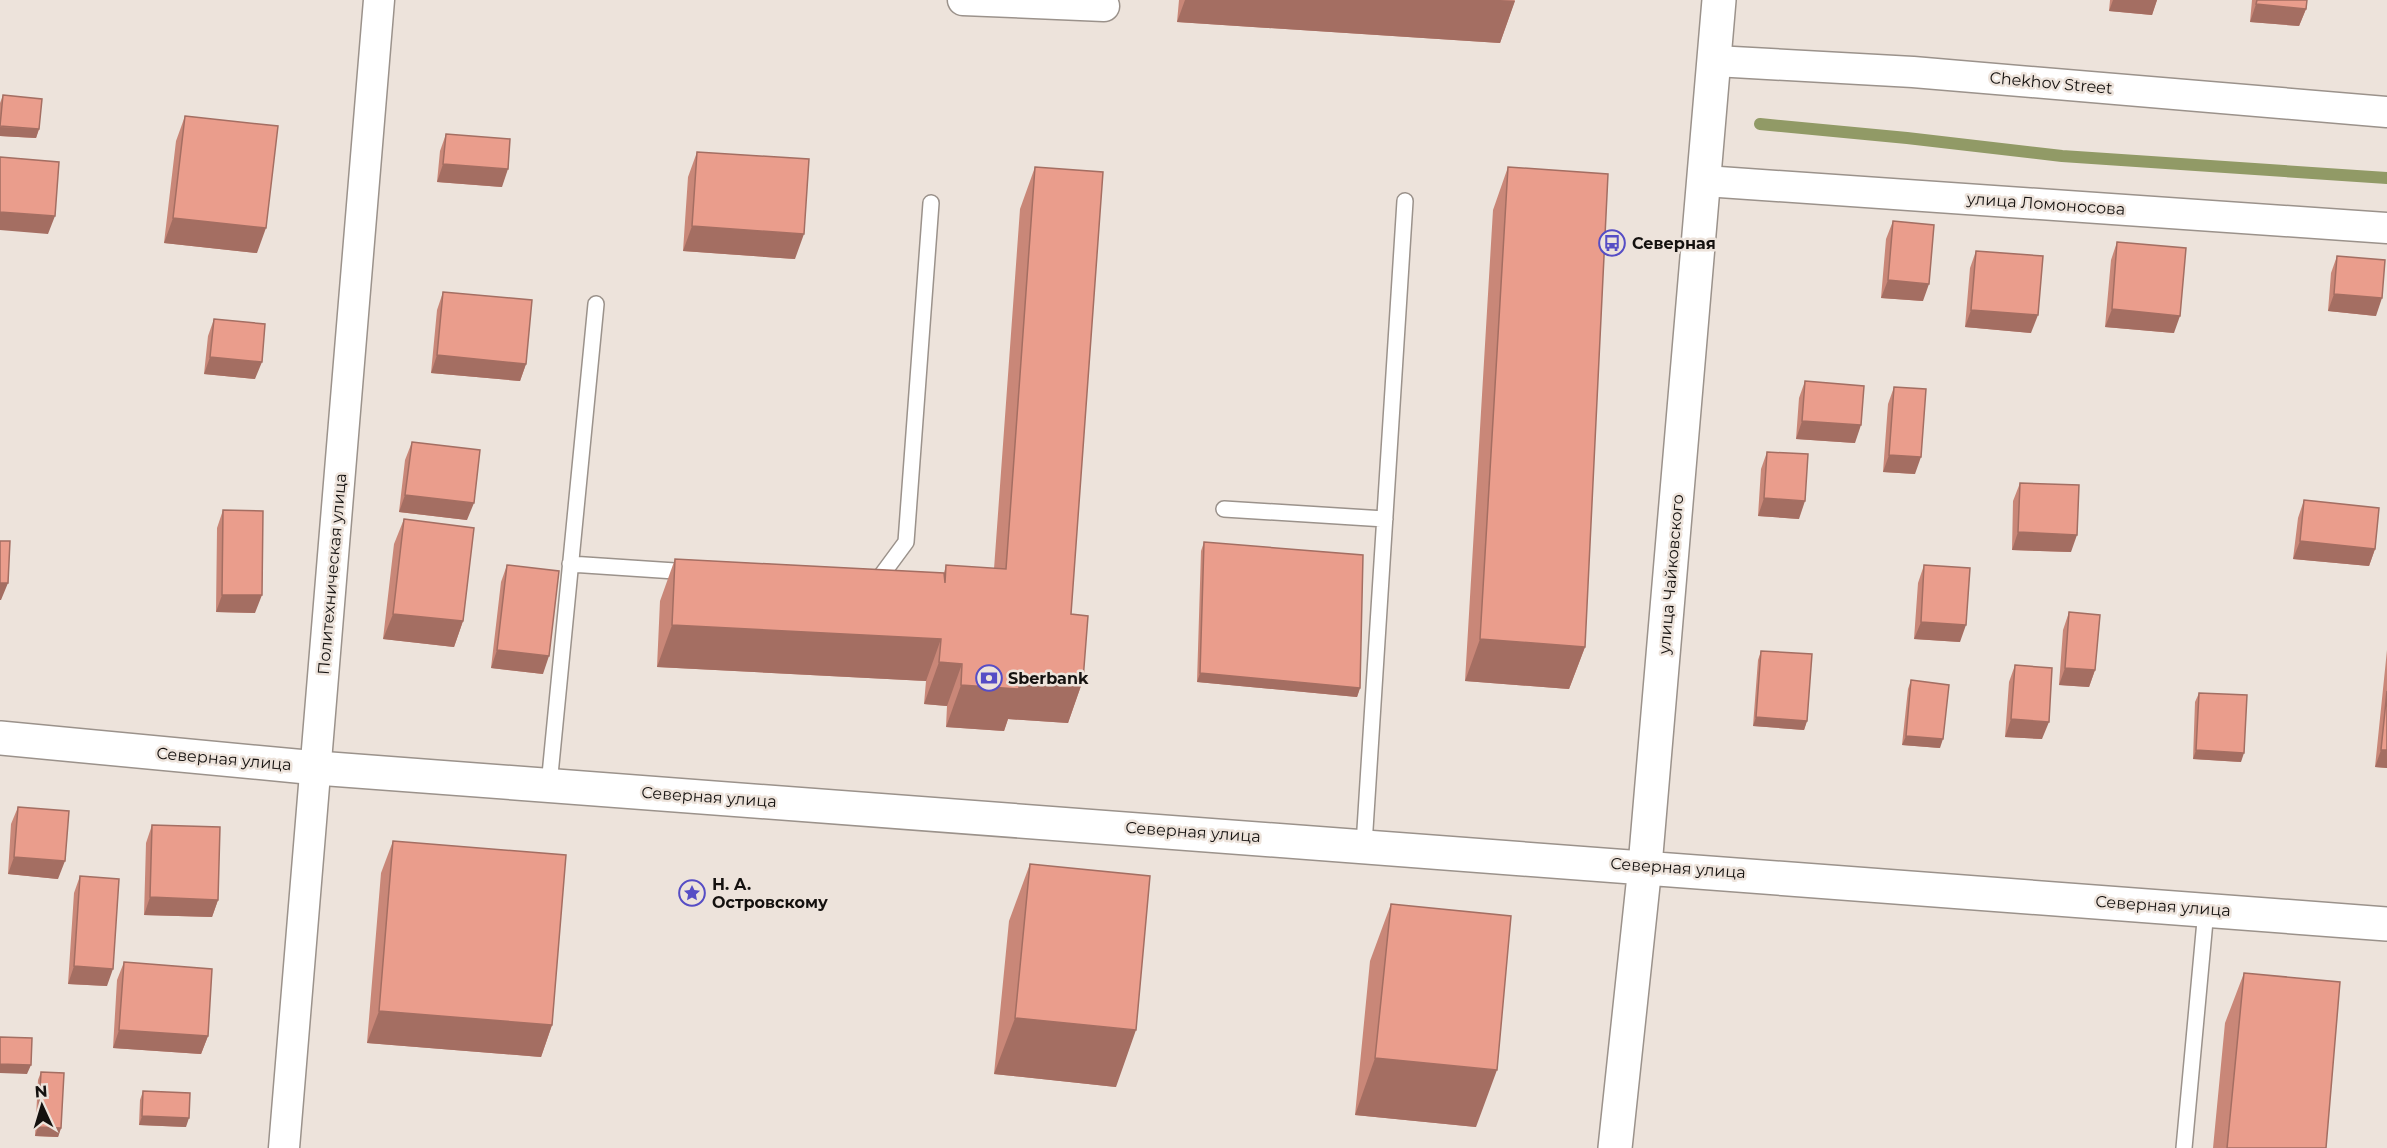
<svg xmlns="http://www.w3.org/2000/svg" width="2387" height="1148" font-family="Montserrat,sans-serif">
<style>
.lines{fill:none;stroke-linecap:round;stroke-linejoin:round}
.stream{stroke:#919a66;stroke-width:12}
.service-casing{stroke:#9b928b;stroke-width:18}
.minor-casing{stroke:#9b928b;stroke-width:33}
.secondary-casing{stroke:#9b928b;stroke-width:36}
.service{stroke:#fff;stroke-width:15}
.minor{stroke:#fff;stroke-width:30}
.secondary{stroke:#fff;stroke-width:33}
.wall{fill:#c98778}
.shaded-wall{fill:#a46e62}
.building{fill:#ea9d8c;stroke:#a46e62;stroke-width:1.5}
.labels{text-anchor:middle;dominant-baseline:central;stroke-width:5;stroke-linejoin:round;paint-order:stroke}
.street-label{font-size:16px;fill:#14110f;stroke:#ede3db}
.poi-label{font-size:16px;font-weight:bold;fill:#14110f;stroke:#ede3db;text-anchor:start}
</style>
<rect width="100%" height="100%" fill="#ede3db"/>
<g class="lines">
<path class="stream" d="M1760,124l147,14 155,18 325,22"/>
<g class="service-casing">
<path id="service" d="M1224,509l161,10
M570,564l120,8
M875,584l31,-42 25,-339
M549,785l47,-481
M1364,845l41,-644
M2184,1148l22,-238"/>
</g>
<g class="minor-casing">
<path id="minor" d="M963,0l141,6
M1715,61l198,11 474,40
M1705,181l682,47
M284,1148l95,-1148"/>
</g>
<g class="secondary-casing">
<path id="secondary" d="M0,738l317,30 2070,156
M1615,1148l30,-282 74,-866"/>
</g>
<use href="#service" class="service"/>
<use href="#minor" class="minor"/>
<use href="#secondary" class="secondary"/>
</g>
<path class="wall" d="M1179,0h336l-15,43 -323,-21z
M2110,0h47l-5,15 -43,-4z
M2252,0h55l-1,9 -7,17 -49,-4z
M3,95l36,34 -3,9 -36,-2v-33z
M185,116l72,137 -93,-10 12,-102z
M446,134l56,53 -65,-5 3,-31z
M697,152l98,107 -112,-8 5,-74z
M1035,167l36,447 12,66 -15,43 -60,-4 -4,12 -58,-4 1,-21 -23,-2 2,-23 -269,-14 3,-66 15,-42 269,14 2,-8 48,4 26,-360z
M1508,167l77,480 -16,42 -104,-8 28,-471z
M1893,221l30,80 -42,-3 5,-59z
M2117,242l57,91 -69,-6 6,-67z
M1976,251l55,82 -66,-6 5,-59z
M2337,256l39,60 -48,-5 3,-38z
M443,292l83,72 -6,17 -89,-8 6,-63z
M214,319l41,60 -51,-5 4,-38z
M1805,381l50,62 -59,-4 3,-41z
M1894,387l21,87 -32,-2 5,-68z
M412,442l55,78 -68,-8 6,-52z
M1767,452l32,67 -41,-3 3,-47z
M2020,483l51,69 -59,-2 1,-49z
M2304,500l71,49 -6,17 -76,-7 5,-41z
M223,510l32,103 -39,-1 1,-84z
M404,519l59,102 -9,26 -71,-8 11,-95z
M1204,542l156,146 -3,9 -160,-15 4,-131z
M507,565l36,109 -52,-6 10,-86z
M1924,565l36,77 -46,-3 4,-56z
M2069,612l26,58 -6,17 -30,-2 4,-55z
M2387,650v118l-12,-1z
M1761,651l46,70 -3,9 -51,-4 5,-66z
M2015,665l27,74 -37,-2 4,-55z
M1911,680l29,68 -38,-3 6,-56z
M2199,693l42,69 -48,-3 2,-57z
M18,807l40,72 -50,-5 3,-50z
M152,825l66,75 -6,17 -68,-2 2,-72z
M393,841l159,184 -11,32 -174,-14 14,-170z
M1030,864l86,223 -122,-13 15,-153z
M80,876l27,110 -39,-2 6,-91z
M1391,904l85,223 -121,-12 15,-154z
M124,962l84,74 -7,18 -88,-6 4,-68z
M2244,973l82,175h-113l12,-125z
M41,1072l20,56 -3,9 -23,-1 3,-56z
M143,1091l43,36 -47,-2 1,-25z"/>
<path class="shaded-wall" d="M1185,0h315l15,1 -15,42 -323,-21z
M2113,0h44l-5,15 -43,-4z
M2256,4l50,5 -7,17 -49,-4z
M0,127l39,2 -3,9 -36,-2z
M443,164l65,5 -6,18 -65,-5z
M0,212l55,4 -7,18 -48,-4z
M173,218l93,10 -9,25 -93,-10z
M692,226l112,8 -9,25 -112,-8z
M1888,280l41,4 -6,17 -42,-3z
M2334,294l48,4 -6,18 -48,-5z
M2112,309l68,7 -6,17 -69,-6z
M1971,310l67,5 -7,18 -66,-6z
M437,355l89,9 -6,17 -89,-8z
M210,357l52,5 -7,17 -51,-5z
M1802,421l59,4 -6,18 -59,-4z
M1889,455l32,2 -6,17 -32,-2z
M405,495l69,8 -7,17 -68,-8z
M1764,498l41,3 -6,18 -41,-3z
M2018,532l59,3 -6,17 -59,-2z
M2300,541l75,8 -6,17 -76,-7z
M0,583h8l-7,17h-1z
M222,595h40l-7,18 -39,-1z
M393,614l70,7 -9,26 -71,-8z
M1921,622l45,3 -6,17 -46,-3z
M672,625l269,14 -15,42 -269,-14z
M1480,639l105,8 -16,42 -104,-8z
M497,650l52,6 -6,18 -52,-6z
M939,662l23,2 -15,42 -23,-2z
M2065,668l30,2 -6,17 -30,-2z
M1200,673l160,15 -3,9 -160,-15z
M1019,677l64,3 -15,43 -60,-4 -4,12 -58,-4 15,-42z
M1756,717l51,4 -3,9 -51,-4z
M2011,719l38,3 -7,17 -37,-2z
M1906,736l37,3 -3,9 -38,-3z
M2196,750l48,3 -3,9 -48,-3z
M2381,750h6v18l-12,-1z
M14,857l51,4 -7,18 -50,-5z
M150,897l68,3 -6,17 -68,-2z
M74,966l39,3 -6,17 -39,-2z
M379,1011l173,14 -11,32 -174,-14z
M1015,1018l121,12 -20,57 -122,-13z
M119,1030l89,6 -7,18 -88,-6z
M1375,1058l122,12 -21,57 -121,-12z
M0,1064l31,1 -4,9 -27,-1z
M142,1116l47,2 -3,9 -47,-2z
M38,1127l23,1 -3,9 -23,-1z"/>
<path class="building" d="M2257,0h50l-1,9 -50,-5z
M3,95l39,4 -3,30 -39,-3z
M185,116l93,10 -12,102 -93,-10z
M446,134l64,5 -2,30 -65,-5z
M697,152l112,7 -5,75 -112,-8z
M0,157l59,5 -4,54 -55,-4z
M1035,167l68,5 -32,442 17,2 -5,64 -64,-3v12l-58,-4 1,-21 -23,-2 2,-23 -269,-14 3,-66 269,14 1,10 1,-18 60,4z
M1508,167l100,7 -23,473 -105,-8z
M1893,221l41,4 -5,59 -41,-4z
M2117,242l69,6 -6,68 -68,-7z
M1976,251l67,5 -5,59 -67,-5z
M2337,256l48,4 -3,38 -48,-4z
M443,292l89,8 -6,64 -89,-9z
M214,319l51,5 -3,38 -52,-5z
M1805,381l59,5 -3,39 -59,-4z
M1894,387l32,2 -5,68 -32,-2z
M412,442l68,8 -6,53 -69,-8z
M1767,452l41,2 -3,47 -41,-3z
M2020,483l59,2 -2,50 -59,-3z
M2304,500l75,8 -4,41 -75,-8z
M223,510l40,1 -1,84h-40z
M404,519l70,9 -11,93 -70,-7z
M0,541h10l-2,42h-8z
M1204,542l159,13 -3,133 -160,-15z
M507,565l52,6 -10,85 -52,-6z
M1924,565l46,3 -4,57 -45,-3z
M2069,612l31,3 -5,55 -30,-2z
M1761,651l51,3 -5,67 -51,-4z
M2015,665l37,3 -3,54 -38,-3z
M1911,680l38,5 -6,54 -37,-3z
M2387,691v59h-6z
M2199,693l48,2 -3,58 -48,-3z
M18,807l51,4 -4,50 -51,-4z
M152,825l68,2 -2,73 -68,-3z
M393,841l173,14 -14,170 -173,-14z
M1030,864l120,12 -14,154 -121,-12z
M80,876l39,3 -6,90 -39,-3z
M1391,904l120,12 -14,154 -122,-12z
M124,962l88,7 -4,67 -89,-6z
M2244,973l96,9 -14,166h-99z
M0,1037l32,1 -1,27 -31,-1z
M41,1072l23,1 -3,55 -23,-1z
M143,1091l47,2 -1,25 -47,-2z"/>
<defs>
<g id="bus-ring" transform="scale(1.35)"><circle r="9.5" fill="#ede3db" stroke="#564dc5" stroke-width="1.5"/><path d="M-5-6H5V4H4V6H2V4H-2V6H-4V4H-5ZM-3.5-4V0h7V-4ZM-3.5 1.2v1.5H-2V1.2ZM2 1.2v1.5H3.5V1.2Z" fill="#564dc5"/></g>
<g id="bank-ring" transform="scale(1.35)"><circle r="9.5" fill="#ede3db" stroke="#564dc5" stroke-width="1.5"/><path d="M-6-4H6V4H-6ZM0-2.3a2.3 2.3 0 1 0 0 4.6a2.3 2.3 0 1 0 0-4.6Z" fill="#564dc5"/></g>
<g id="sight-ring" transform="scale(1.35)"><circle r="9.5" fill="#ede3db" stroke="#564dc5" stroke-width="1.5"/><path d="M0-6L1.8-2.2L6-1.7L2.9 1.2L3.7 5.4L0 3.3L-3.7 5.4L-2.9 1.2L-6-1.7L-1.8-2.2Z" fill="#564dc5"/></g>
</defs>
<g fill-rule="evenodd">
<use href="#bus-ring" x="1612" y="243"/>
<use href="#bank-ring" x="989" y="678"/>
<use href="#sight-ring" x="692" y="893"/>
</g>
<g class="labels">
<g class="street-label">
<text transform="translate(2051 83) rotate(5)">Chekhov Street</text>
<text transform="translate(2046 204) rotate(4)">улица Ломоносова</text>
<text transform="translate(332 574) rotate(-85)">Политехническая улица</text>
<text transform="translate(1671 574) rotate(-85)">улица Чайковского</text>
<text transform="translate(224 759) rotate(5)">Северная улица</text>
<text transform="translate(709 797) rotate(4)">Северная улица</text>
<text transform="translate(1193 832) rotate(4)">Северная улица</text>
<text transform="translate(1678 868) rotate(4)">Северная улица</text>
<text transform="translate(2163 906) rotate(4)">Северная улица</text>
</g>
<g class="poi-label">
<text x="1632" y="243">Северная</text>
<text x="1008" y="678">Sberbank</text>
<text x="712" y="884">Н. А.<tspan x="712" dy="18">Островскому</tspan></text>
</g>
</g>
<g transform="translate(42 1106) rotate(356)" stroke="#ede3db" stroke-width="4.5" paint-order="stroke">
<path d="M0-4.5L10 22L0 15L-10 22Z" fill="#14110f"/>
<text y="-9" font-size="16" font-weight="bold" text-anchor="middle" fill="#14110f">N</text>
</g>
</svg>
